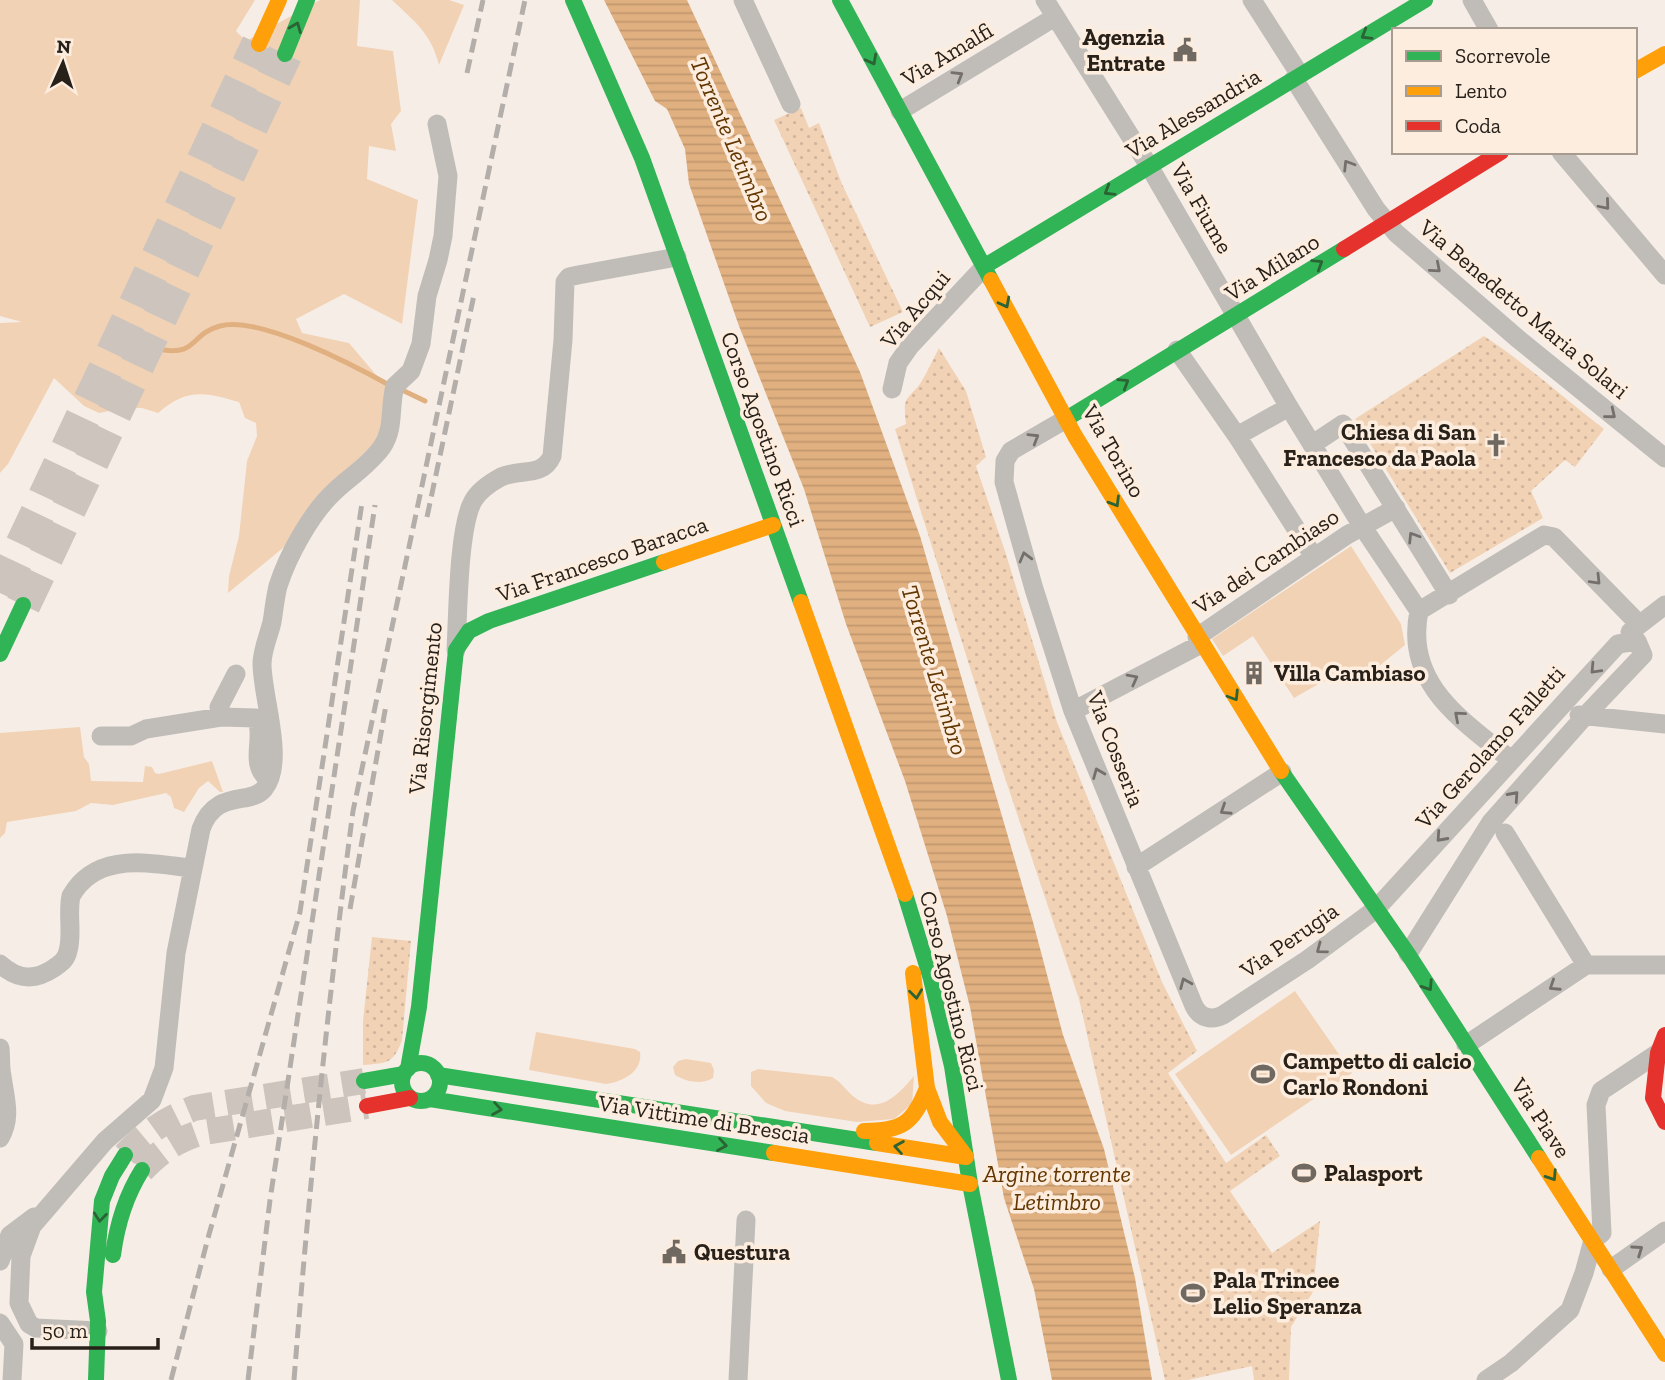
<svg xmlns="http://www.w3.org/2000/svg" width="1665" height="1380" font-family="'Zilla Slab',serif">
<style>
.green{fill:#f2d2b5}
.park{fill:url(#park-dots)}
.water{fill:url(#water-rules)}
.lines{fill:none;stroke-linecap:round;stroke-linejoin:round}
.stream{stroke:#e1b080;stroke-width:5}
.secondary-tunnel{stroke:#cdc5bd;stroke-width:26;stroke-dasharray:26 13;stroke-linecap:butt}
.highway-tunnel{stroke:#cdc5bd;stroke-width:35;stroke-dasharray:35 18;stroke-linecap:butt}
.street{stroke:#c0bdb9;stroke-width:19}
.fast{stroke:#30b455;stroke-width:16}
.slow{stroke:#ff9f0a;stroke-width:16}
.jam{stroke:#e5322d;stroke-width:16}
.rail{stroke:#b4aeaa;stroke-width:5;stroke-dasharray:14 7;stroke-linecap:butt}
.oneway{stroke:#2c6335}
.oneway2{stroke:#746f6a}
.labels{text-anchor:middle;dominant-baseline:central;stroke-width:7;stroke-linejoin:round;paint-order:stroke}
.poi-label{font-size:23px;font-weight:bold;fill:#28211a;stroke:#fdeddf;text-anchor:start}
.street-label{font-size:23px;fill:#28211a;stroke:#fdeddf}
.water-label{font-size:24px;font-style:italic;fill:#623600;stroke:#fdeddf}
</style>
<defs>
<pattern id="park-dots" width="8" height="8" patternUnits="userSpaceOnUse" patternTransform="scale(1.75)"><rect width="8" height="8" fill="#f2d2b5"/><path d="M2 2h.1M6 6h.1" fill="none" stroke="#d0b49b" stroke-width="1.8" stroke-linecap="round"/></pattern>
<pattern id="water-rules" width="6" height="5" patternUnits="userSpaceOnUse" patternTransform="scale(1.75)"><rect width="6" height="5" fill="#e1b080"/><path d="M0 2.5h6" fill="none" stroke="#c1976e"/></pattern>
</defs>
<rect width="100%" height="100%" fill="#f6eee6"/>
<path class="green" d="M0,0h255l-19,31 10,10 74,-41h40l-3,46 36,5 8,60 -10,13 5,27 -27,-5 -2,33 51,21 -16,124 -58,-30 -48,25 6,14 47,10 39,46 -10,51 -59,55 -36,53 -55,45 1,-17 10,-40 8,-75 10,-25 -1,-13 -11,-5 -6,-16c-35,-10 -52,-14 -81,11l-16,-5h-17l-26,5 -15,-7 -30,-28 -46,86 -8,9v-150l22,-1 -22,-6z
M392,0h57l15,5 -25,60c-8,-32 -24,-43 -47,-65z
M1351,546l50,78 4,21 -32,26 -51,11 -28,16 -41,-62 -30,20 -11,-17z
M80,727l4,30 5,7 2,17 52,1 2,-16 7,1 3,6 4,1 53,-13 11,31h-3l-12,-11 -9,7 -15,24 -10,-4 -3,-11 -5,-4 -53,12 -22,-2 -15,8 -69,11 -2,11 -5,5v-105z
M1295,991l57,82 -121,82 -56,-81z
M536,1032l99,17 5,3c3,20 -18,30 -34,32l-77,-14z
M686,1059l25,4 3,7 -1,8c-11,7 -27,4 -38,-3l-2,-8 5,-6z
M758,1069l74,8c9,5 13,12 21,19 25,21 45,-1 61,-20l-2,28 -18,15 -37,3 -72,-11 -19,-8 -15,-17v-14z"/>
<path class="park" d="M801,108l8,20 10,-5 23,61 61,128 -33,15 -96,-207z
M1484,336c42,28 80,62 120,93l-29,38 -10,-7 -34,31 12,27 -93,55 -95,-154z
M939,348l27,43 20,66 -10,9 30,88 51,168 105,260 35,69 -29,22 58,90 40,-28 14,21 -50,35 42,62 48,-32 -7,71 -22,35 -2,53h-35l-2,-14 -64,14h-23l-86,-381 -80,-239 -104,-331 11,-5c-3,-27 -1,-22 14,-40 7,-11 13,-25 19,-36z
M372,937l39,4 -9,99c-9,25 -16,23 -39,25v-44z"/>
<path class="water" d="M604,0h83l173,372 60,164 113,386 30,113 41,114 31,129 17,102h-100l-18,-91 -30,-91 -34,-191 -23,-91 -42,-135 -59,-157 -42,-135 -65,-163 -50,-142 -4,-35 -18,-40 -12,-8z"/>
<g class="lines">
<path class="stream" d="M158,349c41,8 31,-15 62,-23 39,-11 135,40 171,60
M400,389l25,12"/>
<path class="secondary-tunnel" d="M125,1155c22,-23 39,-35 69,-47l170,-27
M142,1170c19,-19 31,-28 57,-37l168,-27"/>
<path class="highway-tunnel" d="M0,593l259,-549
M23,605l262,-551"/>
<path class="street" d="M743,0l48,104
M1045,0l104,166 140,241 73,119 57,85
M1252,0l48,75
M1472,0l17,30
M1294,79l82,130 20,24 121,105 148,120
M900,111l155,-94
M1561,152l104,123
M1177,350l60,86 77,121
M892,389l6,-26 12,-17 75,-80
M1066,419l-55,32 -6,10 -1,21 30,107 39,122 121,295c6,12 17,15 29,9l84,-55 69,-51 242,-265 19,-3 6,14 -58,61 -94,106 -83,132
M1237,436l52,-29
M1313,444l30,-20 106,171
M1419,611l125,-76 10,2 84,86
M1419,611c-15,73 43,109 92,149
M1630,632l35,-27
M1197,637l150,-102 49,-27
M456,650c2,-34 2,-122 17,-149 6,-11 17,-18 28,-24 20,-9 41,1 51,-21l11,-116 2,-58 4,-5 9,-2 99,-18
M1073,711l128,-67
M1579,715l86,9
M221,717l-2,-10 17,-33
M101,736h30l15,-7 75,-12 35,1c10,19 -8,45 12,61
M1505,833l81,132
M1136,867l146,-95
M0,964c18,16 35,17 54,4 7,-5 12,-8 14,-17 5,-17 -1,-37 3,-55 26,-46 80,-32 122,-28
M1466,1045l120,-80h79
M0,1048c1,9 0,19 2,28 3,23 10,41 -2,62
M0,1261l10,-26 24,-18
M1611,1269l54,-38
M0,1323l14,21 -2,36
M98,1331l-62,-3 -7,-4 -10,-21 2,-47 11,-30 73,-85 47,-41 12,-32 12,-115 25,-124c15,-41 49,-23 63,-40 22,-27 -2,-92 -2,-125 0,-14 7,-29 10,-42 2,-12 3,-24 6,-36 10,-31 33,-73 57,-95 15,-14 35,-27 47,-44 13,-19 7,-40 13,-61l16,-15 10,-27 6,-48 11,-36 5,-24 5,-60 -11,-52
M738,1380l8,-160
M1486,1380l25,-17 59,-53 14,-37 9,-33 9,-7 -6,-128 5,-14 57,-38"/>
<path class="fast" d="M573,0l69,158 159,444
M840,0l151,280
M285,54l22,-54
M985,266l440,-266
M1066,419l278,-170
M0,654l23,-49
M1281,771l127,183 131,204
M905,894l26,85 21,87 18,118 39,196
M402 1082a19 19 0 1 1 38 0a19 19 0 1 1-38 0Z
M408,1069l11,-62 37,-357 13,-19 20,-10 175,-59
M438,1075l439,68
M364,1081l40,-7
M430,1099l344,54
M113,1255c4,-31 12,-58 29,-85
M96,1380l2,-59 -4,-29 8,-91 10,-25 13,-21"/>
<path class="slow" d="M259,44l20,-44
M1635,71l30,-17
M991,280l84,156 206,335
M664,562l109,-37
M801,602l104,292
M913,973l14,115 13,34 24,32
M864,1131c38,0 49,-7 63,-43
M877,1143l89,14
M774,1153l196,31
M1539,1158l126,196"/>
<path class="jam" d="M1344,249l157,-97
M1665,1035l-7,18 -5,45 12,24
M367,1106l43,-8"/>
<path class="rail" d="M467,73l16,-73
M427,517l47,-222
M350,909l36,-204
M171,1380l37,-142 92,-326 62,-409
M248,1380l22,-180 105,-695
M294,1380c15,-190 34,-380 59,-569l172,-811"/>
</g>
<defs><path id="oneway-chevron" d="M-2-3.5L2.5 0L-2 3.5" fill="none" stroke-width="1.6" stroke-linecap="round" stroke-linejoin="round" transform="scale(1.75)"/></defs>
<g class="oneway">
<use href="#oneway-chevron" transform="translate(296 27) rotate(-68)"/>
<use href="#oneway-chevron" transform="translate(1366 35) rotate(149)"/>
<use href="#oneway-chevron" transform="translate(872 60) rotate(62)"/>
<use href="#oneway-chevron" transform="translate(1109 191) rotate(149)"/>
<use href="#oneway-chevron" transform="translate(1318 264) rotate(-32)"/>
<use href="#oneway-chevron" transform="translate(1005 303) rotate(62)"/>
<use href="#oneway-chevron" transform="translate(1124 383) rotate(-32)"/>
<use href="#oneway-chevron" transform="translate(1115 502) rotate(59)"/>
<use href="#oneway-chevron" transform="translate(1234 696) rotate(58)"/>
<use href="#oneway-chevron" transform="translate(1428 986) rotate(57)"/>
<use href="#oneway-chevron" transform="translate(916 994) rotate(83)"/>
<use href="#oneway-chevron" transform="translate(497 1109) rotate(9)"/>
<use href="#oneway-chevron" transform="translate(722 1145) rotate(9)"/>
<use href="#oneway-chevron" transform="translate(899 1147) rotate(-171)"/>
<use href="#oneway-chevron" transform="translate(1552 1176) rotate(57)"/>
<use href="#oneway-chevron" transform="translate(100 1217) rotate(96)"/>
</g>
<g class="oneway2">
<use href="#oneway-chevron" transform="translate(958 76) rotate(-31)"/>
<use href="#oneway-chevron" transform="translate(1348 165) rotate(-122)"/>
<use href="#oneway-chevron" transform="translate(1605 205) rotate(50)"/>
<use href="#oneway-chevron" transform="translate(1436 268) rotate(41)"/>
<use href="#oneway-chevron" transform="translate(1611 414) rotate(39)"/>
<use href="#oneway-chevron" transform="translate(1034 438) rotate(-31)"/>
<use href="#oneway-chevron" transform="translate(1413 537) rotate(-122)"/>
<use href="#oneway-chevron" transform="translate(1025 557) rotate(-105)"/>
<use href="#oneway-chevron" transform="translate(1596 580) rotate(46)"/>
<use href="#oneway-chevron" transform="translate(1595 669) rotate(133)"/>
<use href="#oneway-chevron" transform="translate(1133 679) rotate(-28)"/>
<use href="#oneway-chevron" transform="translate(1459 716) rotate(-139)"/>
<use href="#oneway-chevron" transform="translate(1098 773) rotate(-112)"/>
<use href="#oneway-chevron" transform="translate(1514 796) rotate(-48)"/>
<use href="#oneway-chevron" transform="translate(1225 810) rotate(147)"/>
<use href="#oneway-chevron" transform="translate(1441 837) rotate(132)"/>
<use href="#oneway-chevron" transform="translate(1321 949) rotate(143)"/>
<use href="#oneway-chevron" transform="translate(1185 983) rotate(-113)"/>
<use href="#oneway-chevron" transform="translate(1554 986) rotate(147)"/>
<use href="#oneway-chevron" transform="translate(1638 1250) rotate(-35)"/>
</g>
<defs>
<g id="civic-bare" transform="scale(1.89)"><path d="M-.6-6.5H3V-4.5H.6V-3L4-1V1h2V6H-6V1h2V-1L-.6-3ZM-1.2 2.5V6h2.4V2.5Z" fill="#706961" stroke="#fdeddf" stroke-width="2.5" paint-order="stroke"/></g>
<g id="church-bare" transform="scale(1.89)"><path d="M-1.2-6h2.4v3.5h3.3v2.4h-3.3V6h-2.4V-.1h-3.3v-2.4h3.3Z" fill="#706961" stroke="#fdeddf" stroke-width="2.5" paint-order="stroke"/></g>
<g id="building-bare" transform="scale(1.89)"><path d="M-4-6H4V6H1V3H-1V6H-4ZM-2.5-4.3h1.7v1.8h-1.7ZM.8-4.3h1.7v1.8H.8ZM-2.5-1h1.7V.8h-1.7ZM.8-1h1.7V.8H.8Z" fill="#706961" stroke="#fdeddf" stroke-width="2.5" paint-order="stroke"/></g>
<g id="stadium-bare" transform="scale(1.89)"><path d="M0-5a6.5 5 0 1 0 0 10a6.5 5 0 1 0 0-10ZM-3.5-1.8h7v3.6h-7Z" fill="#706961" stroke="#fdeddf" stroke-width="2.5" paint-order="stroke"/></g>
</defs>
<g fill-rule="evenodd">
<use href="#civic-bare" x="1185" y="50"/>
<use href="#church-bare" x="1496" y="445"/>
<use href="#building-bare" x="1254" y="673"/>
<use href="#stadium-bare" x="1263" y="1074"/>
<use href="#stadium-bare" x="1304" y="1173"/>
<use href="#civic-bare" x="674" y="1252"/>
<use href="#stadium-bare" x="1193" y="1293"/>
</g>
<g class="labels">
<g class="poi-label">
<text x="1165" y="37" text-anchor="end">Agenzia<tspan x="1165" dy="26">Entrate</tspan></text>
<text x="1476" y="432" text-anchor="end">Chiesa di San<tspan x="1476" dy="26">Francesco da Paola</tspan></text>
<text x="1274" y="673">Villa Cambiaso</text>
<text x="1283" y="1061">Campetto di calcio<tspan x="1283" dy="26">Carlo Rondoni</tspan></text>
<text x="1324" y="1173">Palasport</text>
<text x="694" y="1252">Questura</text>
<text x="1213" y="1280">Pala Trincee<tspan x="1213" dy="26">Lelio Speranza</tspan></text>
</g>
<g class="street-label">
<text transform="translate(947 54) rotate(-31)">Via Amalfi</text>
<text transform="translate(1193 113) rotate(-31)">Via Alessandria</text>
<text transform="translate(1202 208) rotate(60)">Via Fiume</text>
<text transform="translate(1272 267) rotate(-32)">Via Milano</text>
<text transform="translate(915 309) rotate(-50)">Via Acqui</text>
<text transform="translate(1524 309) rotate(40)">Via Benedetto Maria Solari</text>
<text transform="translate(763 429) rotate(70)">Corso Agostino Ricci</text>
<text transform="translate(1114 451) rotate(60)">Via Torino</text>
<text transform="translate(602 559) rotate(-19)">Via Francesco Baracca</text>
<text transform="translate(1266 561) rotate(-34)">Via dei Cambiaso</text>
<text transform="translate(425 708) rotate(-84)">Via Risorgimento</text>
<text transform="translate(1490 747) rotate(-48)">Via Gerolamo Falletti</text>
<text transform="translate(1116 749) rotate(69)">Via Cosseria</text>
<text transform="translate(1289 940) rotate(-35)">Via Perugia</text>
<text transform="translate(952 991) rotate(76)">Corso Agostino Ricci</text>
<text transform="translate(1541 1118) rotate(57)">Via Piave</text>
<text transform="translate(704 1119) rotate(9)">Via Vittime di Brescia</text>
</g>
<g class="water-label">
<text transform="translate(732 139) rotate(67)">Torrente Letimbro</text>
<text transform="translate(935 670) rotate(73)">Torrente Letimbro</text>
<text x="1057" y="1173">Argine torrente<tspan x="1057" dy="28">Letimbro</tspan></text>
</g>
</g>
<rect x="1392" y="28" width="245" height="126" fill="#fdeddf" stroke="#a89b90" stroke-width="2"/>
<rect x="1406" y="51" width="35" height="10" fill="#30b455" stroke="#a89b90" stroke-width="2"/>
<text x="1455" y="63" font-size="21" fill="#28211a">Scorrevole</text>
<rect x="1406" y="86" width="35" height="10" fill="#ff9f0a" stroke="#a89b90" stroke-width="2"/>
<text x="1455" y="98" font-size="21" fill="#28211a">Lento</text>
<rect x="1406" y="121" width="35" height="10" fill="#e5322d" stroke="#a89b90" stroke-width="2"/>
<text x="1455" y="133" font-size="21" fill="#28211a">Coda</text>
<g transform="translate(63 63) rotate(3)" stroke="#fdeddf" stroke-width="5" paint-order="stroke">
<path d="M0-5L12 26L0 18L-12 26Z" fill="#28211a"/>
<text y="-10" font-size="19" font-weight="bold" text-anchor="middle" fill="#28211a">N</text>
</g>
<path d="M32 1338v10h126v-10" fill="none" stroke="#28211a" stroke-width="3.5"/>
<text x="42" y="1338" font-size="21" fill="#28211a" stroke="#fdeddf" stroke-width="5" paint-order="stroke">50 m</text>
</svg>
